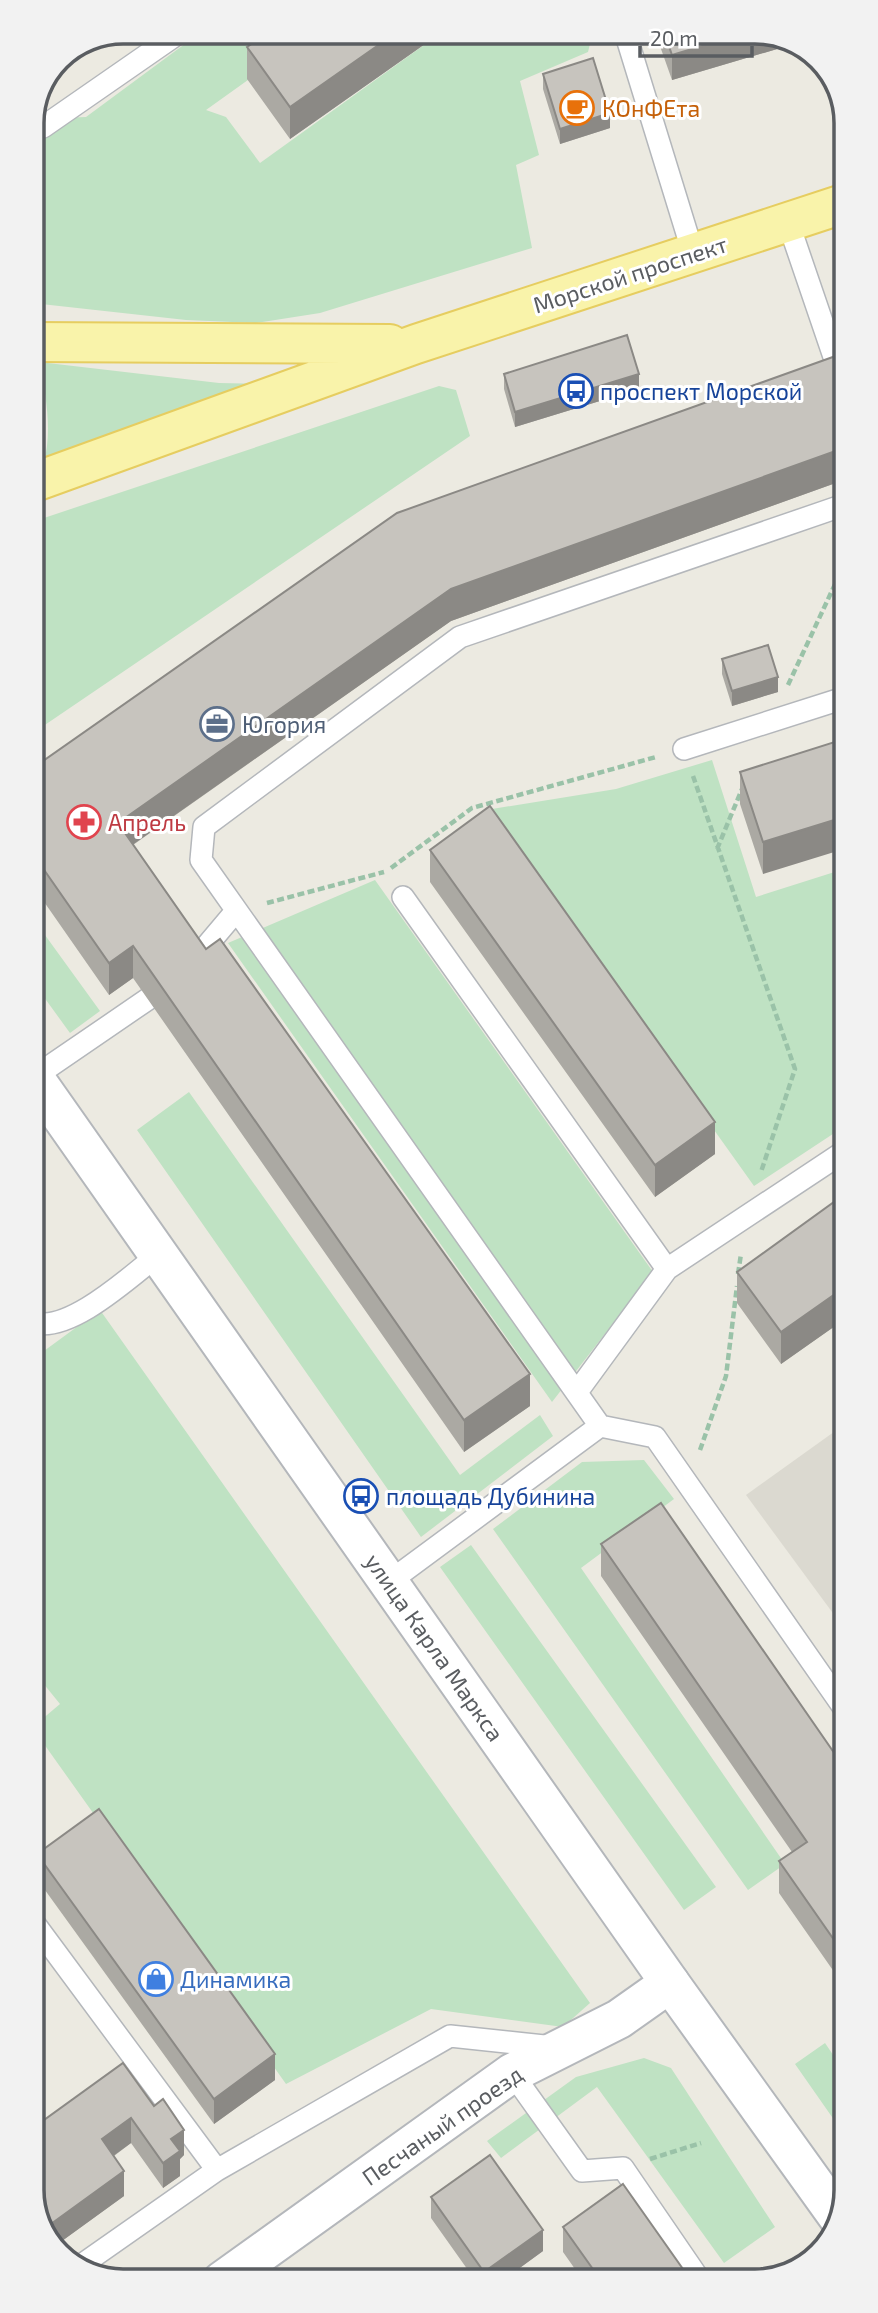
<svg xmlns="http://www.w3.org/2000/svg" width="878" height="2313" font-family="'Exo 2',sans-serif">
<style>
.education{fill:#dbd9d0}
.green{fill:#bfe2c3}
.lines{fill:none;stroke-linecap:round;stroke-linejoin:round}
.service-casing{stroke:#b4b7bb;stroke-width:24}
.minor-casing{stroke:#b4b7bb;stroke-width:42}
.tertiary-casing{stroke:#b4b7bb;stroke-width:42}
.primary-casing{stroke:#e6cd60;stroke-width:42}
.path{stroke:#9ac2a8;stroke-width:4.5;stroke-dasharray:7 3.5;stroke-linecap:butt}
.service{stroke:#fff;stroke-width:21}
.minor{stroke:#fff;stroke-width:38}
.tertiary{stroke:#fff;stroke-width:38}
.primary{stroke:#f9f3aa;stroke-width:38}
.wall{fill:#aba9a3}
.shaded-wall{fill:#8b8985}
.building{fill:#c7c4be;stroke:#8b8985;stroke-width:2}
.labels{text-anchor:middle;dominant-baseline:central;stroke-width:6;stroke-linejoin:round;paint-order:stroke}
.food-label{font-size:23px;fill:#c56008;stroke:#fff;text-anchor:start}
.street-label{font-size:23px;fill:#5a5d61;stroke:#fff}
.transit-label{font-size:23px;fill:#164399;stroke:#fff;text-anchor:start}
.service-label{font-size:23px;fill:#4e5e75;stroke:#fff;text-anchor:start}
.health-label{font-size:23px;fill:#be3a42;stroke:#fff;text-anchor:start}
.shop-label{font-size:23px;fill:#366cbe;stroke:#fff;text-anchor:start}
.rim{fill:none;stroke:#5a5d61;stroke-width:3.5}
</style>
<rect width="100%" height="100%" fill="#eceae1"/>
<path class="education" d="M845,1424l1,207 -100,-136z"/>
<path class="green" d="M201,32h114l-109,78 20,7 34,46 182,-131h151l-5,20 -68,29 19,74 -23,10 16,83 -212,65 -64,10 -70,-3 -154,-17v-184l54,-2z
M39,362l180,21 43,1 -219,82c10,-35 3,-70 -4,-104z
M439,386l17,4 14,46 -437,297 -1,-211z
M712,760l44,137 88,-28 1,257 -91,60 -268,-376 130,-21z
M375,880l278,392 -101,130 -324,-459z
M37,924l63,87 -30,22 -37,-51v-55z
M189,1092l271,383 80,-60 13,21 -132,101 -284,-407z
M100,1310l490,693 -27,24 -132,-18 -145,75 -252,-354v-4l26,-22 -26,-32 -1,-313z
M644,1460l30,39 -93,69 204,296 -37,26 -255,-361 89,-67z
M471,1545l245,342 -32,23 -244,-343z
M825,2043l21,31v63l-51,-73z
M644,2058l27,10 104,159 -51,36 -127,-176 -96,71 -14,-17 89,-64z"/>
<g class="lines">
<g class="service-casing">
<path id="service" d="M625,32l68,221
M43,127l137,-95
M788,222l55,161
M684,749l160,-51
M403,897l264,372
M193,962l43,-51
M34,1077l114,-78
M33,1322c35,13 99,-47 125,-67
M577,1392l90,-123 178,-118
M600,1426l-399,-566 3,-33 256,-190 384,-132
M389,1582l211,-156 55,11 191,274
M34,1923l183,247
M512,2073l70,98 41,-3 76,111
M80,2266l137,-96 233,-134 104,11"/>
</g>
<g class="minor-casing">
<path id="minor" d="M222,2281l290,-208 107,-54 51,-36"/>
</g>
<g class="tertiary-casing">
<path id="tertiary" d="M33,1076l637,907 168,234"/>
</g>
<g class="primary-casing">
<path id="primary" d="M32,342l358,2
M32,483l384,-139 427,-140"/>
</g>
<path class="path" d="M788,685l56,-120
M693,776l102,293 -34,103
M717,849l25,-60
M391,868l81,-60 184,-51
M267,903l117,-31
M738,1274l3,-20
M700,1450l26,-74 11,-90
M835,2146l11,-8
M650,2159l51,-16"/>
<use href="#service" class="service"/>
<use href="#minor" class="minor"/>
<use href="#tertiary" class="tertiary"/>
<use href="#primary" class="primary"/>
</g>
<path class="wall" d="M270,32h172l-152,107 -43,-60v-32z
M655,32h107l32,12 -122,36z
M543,74l67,54 -50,16 -17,-55z
M844,353v127l-393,141 -318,224 397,561 -66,46 -331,-474 -24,17 -76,-109v-118z
M504,374l135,15 -124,38 -11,-38z
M722,659l56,33 -46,14 -10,-32z
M844,739l-81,135 -23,-70v-32z
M430,850l285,304 -60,43 -225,-315z
M845,1194v125l-64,45 -44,-61v-31z
M601,1544l245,226v219l-67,-96v-32l13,-9 -191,-276z
M37,1854l238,226 -61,44 -177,-245z
M123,2063l61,92 -4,4v17l-17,12 -32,-45 -17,13 10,40 -69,50 -20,-32 2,-89z
M431,2197l112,54 -40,29h-28l-44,-62z
M563,2227l127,52h-108l-19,-27z"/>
<path class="shaded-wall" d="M397,32h45l-152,107v-32z
M749,32h13l32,12 -122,36v-25z
M610,113v15l-50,16v-15z
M639,374v15l-124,38v-15z
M844,448v32l-393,141 -333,234v-32l333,-234z
M778,677v15l-46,14v-15z
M844,817v32l-81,25v-32z
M133,946v32l-24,17v-32z
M715,1122v32l-60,43v-32z
M845,1287v32l-64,45v-32z
M530,1374v32l-66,46v-32z
M275,2054v26l-61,44v-25z
M131,2118v25l-29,21v-25z
M184,2130v25l-4,4v17l-17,12v-25l8,-24z
M124,2171v25l-69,50 -11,-17z
M543,2230v21l-40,29h-19v-8z"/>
<path class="building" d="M270,32h127l-107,75 -43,-60z
M664,32h85l-77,23z
M593,58l17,55 -50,16 -17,-55z
M627,335l12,39 -124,38 -11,-38z
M844,353v95l-393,141 -333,234 88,126 14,-10 310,435 -66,46 -331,-474 -24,17 -76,-109v-86l364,-255z
M768,645l10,32 -46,14 -10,-32z
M844,739v78l-81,25 -23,-70z
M490,806l225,316 -60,43 -225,-315z
M845,1194v93l-64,45 -44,-60z
M661,1503l185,267v187l-67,-96 28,-19 -206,-298z
M99,1809l176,245 -61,45 -177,-245z
M123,2063l31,43 9,-7 21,31 -13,9 9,12 -17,12 -32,-45 -29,21 22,32 -80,58 -9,-15v-92l2,3z
M490,2155l53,75 -59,42 -53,-75z
M623,2184l67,95h-90l-37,-52z"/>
<defs>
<g id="cafe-ring" transform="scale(1.75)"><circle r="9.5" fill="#fff" stroke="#e8710a" stroke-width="1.5"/><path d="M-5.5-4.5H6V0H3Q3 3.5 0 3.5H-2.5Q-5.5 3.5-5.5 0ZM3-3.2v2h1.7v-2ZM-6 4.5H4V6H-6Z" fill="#e8710a"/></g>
<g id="bus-ring" transform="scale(1.75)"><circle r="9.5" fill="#fff" stroke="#1a4fb4" stroke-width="1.5"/><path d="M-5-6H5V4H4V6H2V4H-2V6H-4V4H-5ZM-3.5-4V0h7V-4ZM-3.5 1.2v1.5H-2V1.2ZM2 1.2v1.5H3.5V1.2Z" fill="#1a4fb4"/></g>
<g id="office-ring" transform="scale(1.75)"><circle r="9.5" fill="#fff" stroke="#5c6f8a" stroke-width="1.5"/><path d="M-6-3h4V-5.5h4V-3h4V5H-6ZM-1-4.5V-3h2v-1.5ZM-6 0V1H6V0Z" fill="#5c6f8a"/></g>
<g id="pharmacy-ring" transform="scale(1.75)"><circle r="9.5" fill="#fff" stroke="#e0444e" stroke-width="1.5"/><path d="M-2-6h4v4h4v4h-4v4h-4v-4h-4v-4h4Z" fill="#e0444e"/></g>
<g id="shop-ring" transform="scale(1.75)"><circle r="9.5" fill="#fff" stroke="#3f7fe0" stroke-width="1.5"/><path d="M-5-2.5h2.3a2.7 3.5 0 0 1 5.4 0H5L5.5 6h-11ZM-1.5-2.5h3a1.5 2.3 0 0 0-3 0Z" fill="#3f7fe0"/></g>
</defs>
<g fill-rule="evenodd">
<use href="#cafe-ring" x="577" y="108"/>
<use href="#bus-ring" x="576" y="391"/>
<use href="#office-ring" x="217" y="724"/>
<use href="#pharmacy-ring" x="84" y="822"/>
<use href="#bus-ring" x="361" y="1496"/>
<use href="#shop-ring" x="156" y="1979"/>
</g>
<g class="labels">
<g class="food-label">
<text x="602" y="108">КОнФЕта</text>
</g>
<g class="street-label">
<text transform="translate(630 274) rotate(-18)">Морской проспект</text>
<text transform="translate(435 1647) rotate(55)">улица Карла Маркса</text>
<text transform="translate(442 2125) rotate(-35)">Песчаный проезд</text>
</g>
<g class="transit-label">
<text x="600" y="391">проспект Морской</text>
<text x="386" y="1496">площадь Дубинина</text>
</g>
<g class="service-label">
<text x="242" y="724">Югория</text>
</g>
<g class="health-label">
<text x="108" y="822">Апрель</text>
</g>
<g class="shop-label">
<text x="180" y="1979">Динамика</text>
</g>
</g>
<path d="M0 0H878V2313H0ZM123 44H755A79 79 0 0 1 834 123V2190A79 79 0 0 1 755 2269H123A79 79 0 0 1 44 2190V123A79 79 0 0 1 123 44Z" fill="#f2f2f2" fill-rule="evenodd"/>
<path class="rim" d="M123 44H755A79 79 0 0 1 834 123V2190A79 79 0 0 1 755 2269H123A79 79 0 0 1 44 2190V123A79 79 0 0 1 123 44Z"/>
<path d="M640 46v10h112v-10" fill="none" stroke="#5a5d61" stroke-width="3.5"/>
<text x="650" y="46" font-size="21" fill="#5a5d61" stroke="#ffffff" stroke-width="5" paint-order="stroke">20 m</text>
</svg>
